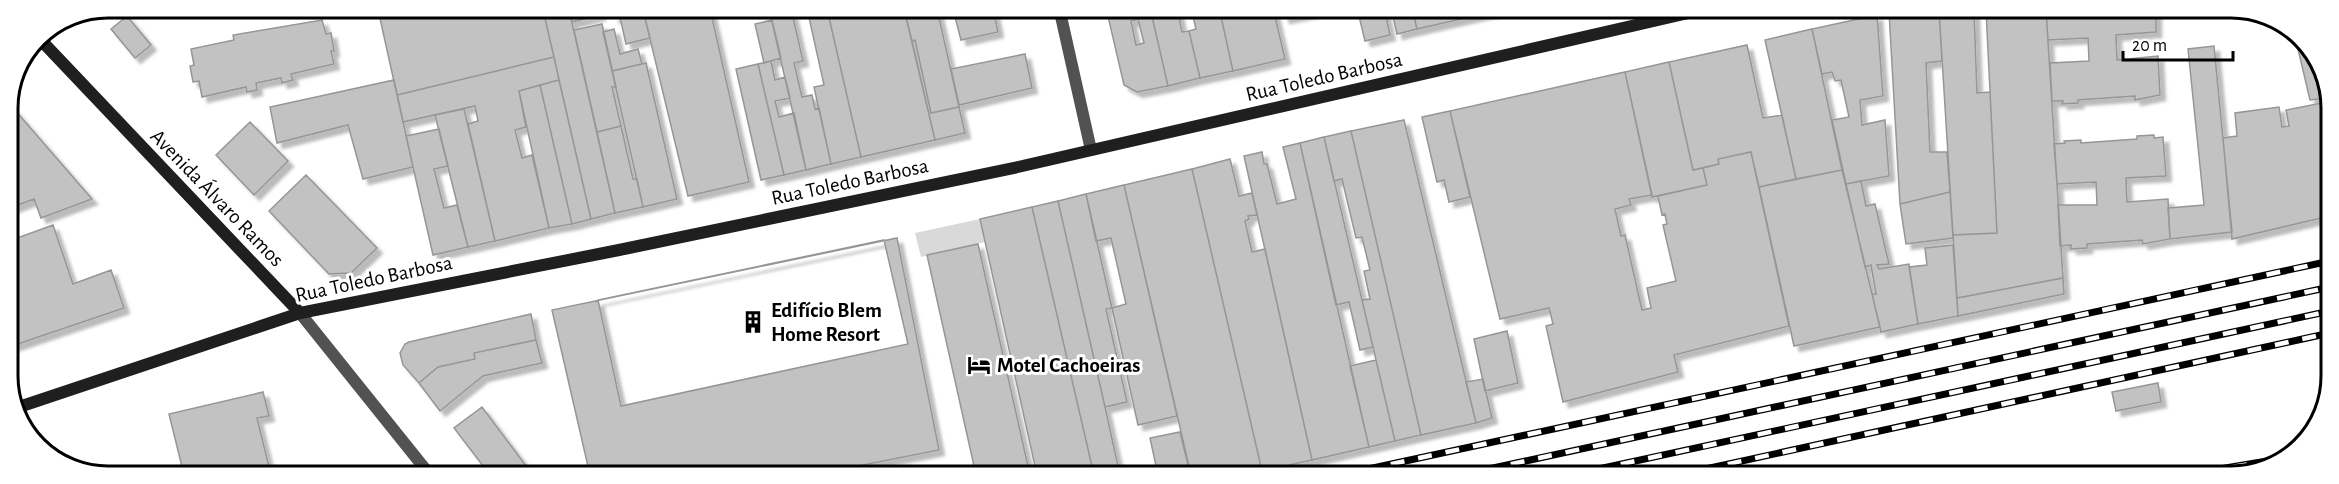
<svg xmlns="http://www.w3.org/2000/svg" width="2339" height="484" font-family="'Alegreya Sans',sans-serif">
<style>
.green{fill:#d9d9d9}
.building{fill:#c2c2c2;stroke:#969696;stroke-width:1.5;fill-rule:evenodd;filter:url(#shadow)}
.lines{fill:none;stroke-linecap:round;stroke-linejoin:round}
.street{stroke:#525252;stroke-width:12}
.secondary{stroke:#1f1f1f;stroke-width:12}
.rail-casing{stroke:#000;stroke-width:7}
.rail{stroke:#fff;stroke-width:4.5;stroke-dasharray:14;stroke-linecap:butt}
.labels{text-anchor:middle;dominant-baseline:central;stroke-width:6;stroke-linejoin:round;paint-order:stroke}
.street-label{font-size:21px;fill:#000;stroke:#fff}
.poi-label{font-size:21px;font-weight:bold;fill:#000;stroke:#fff;text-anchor:start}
.rim{fill:none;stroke:#000;stroke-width:3}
</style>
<defs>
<filter id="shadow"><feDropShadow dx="5.5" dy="5.5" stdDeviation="1.5" flood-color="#0004"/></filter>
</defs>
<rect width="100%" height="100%" fill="#fff"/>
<path class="green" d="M980,219l5,23 -64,15 -6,-24z"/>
<path class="building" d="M1896,10h43l3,51 -16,2 4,89h17l3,40 -50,12 -11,-192z
M1939,10h35l3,83 13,-1 7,141 -44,2z
M1986,10h60l17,268 -106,20 -4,-63 44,-2z
M2046,10h110v22l-40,3 1,25 41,-4 2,39 -25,5v-4l-57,4v3l-16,1 1,-3h-11l-2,-38 39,-2 -1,-23 -40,2z
M1469,11h26l-25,6z
M1469,11l1,6 -53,12 -4,-17z
M1107,12h44l17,74 -31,6 -13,-7zM1138,19l6,24 -8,2 -5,-24z
M1151,12h27l4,20 7,-1 11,47 -32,8z
M1192,12h28l13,59 -33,7 -11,-47 7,-2z
M1220,12h54l11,47 -52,12z
M1283,12h31l-30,6z
M1358,12h27l5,23 -25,6z
M1392,12h21l4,17 -20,5z
M711,13l38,169 -61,14 -44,-182z
M770,13h22l11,48 -9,2 8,34 10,-2 3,14 4,-1 12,56 -25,6z
M808,13h20l33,144 -30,7 -17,-77 10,-2z
M828,13h77l30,127 -74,17z
M905,13h33l21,94 -28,6 -16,-73 -3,1z
M954,13h40l4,19 -37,8z
M379,14h165l10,43 -157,38z
M544,14h26l45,199 -24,6z
M570,14h30v1l-28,7z
M614,14h30l6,24 -24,6 -6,-27 -6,1z
M1877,15l6,81 -23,4 2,25 23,-5 4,56 -43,8 -14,-64 17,-3 -8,-37 -6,1 -3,-9 -10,2 -10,-45z
M127,16l24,29 -16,13 -24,-29z
M322,20l4,14 5,-1 3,18h-3l3,13 -43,10 2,6 -11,3 -1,-5 -25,5 1,7 -10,2 -1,-5 -44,10 -3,-16 -6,1 -3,-16 4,-1 -3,-16 43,-9 -1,-5z
M772,20l9,38 -17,5 -9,-39z
M602,24l14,63h-4l9,39 -24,6 -23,-102z
M614,29l6,25 18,-5 4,15 -30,7 -9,-39z
M1812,29l30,141 -46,9 -31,-139z
M2294,32l8,5 16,30 7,31 -15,2z
M915,40l16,73 28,-6 6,26 -30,7 -23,-99z
M1747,45l16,73 19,-3 14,64 -37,8 -8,-35 -33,7 1,5 -26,6 -24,-108z
M2214,46l18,186 -62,7 -2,-31 36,-3 -16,-156z
M1025,54l7,34 -73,17 -8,-36z
M554,57l5,23 -40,11 7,36 -11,3 7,28 10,-3 17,73 -54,13 -27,-117 10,-3 -3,-15 -72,16 -6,-27z
M771,61l4,19 10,-3 5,21 -15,3 4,16 15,-4 12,57 -22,5 -26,-111z
M1669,62l24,108 10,-2 4,17 -55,12 -27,-125z
M646,63l31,136 -34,8 -31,-136z
M758,64l26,111 -23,5 -25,-111z
M2318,67l12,21v9l-5,1z
M1625,72l27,123 -23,4 2,6 -16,4 6,27 4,-1 17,75 9,-2 -4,-20 29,-7 -13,-56 4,-1 -2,-10 -3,1 -4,-19 49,-11 -4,-17 16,-4 -1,-5 33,-7 38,174 -115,29 4,17 -115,30 -17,-76 7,-2 -4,-16 -49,11 -50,-208z
M394,80l19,87 -50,12 -15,-54 -71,18 -7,-36z
M559,80l32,139 -19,5 -32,-139z
M540,85l32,139 -23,4 -30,-137z
M2330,97v119l-98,23 -9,-101 14,-2 -2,-23 44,-6 3,20 7,-1 -3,-16 41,-8 -2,-4z
M14,109l78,90 -51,19 -7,-19 -21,8 -5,-14v-82z
M464,109l31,132 -27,6 -33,-132z
M1450,111l20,86 -21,5 -5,-22 -7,2 -15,-65z
M1404,120l72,303 -55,12 -70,-304z
M250,122l38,39 -34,34 -38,-40z
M621,126l12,53h4l6,28 -28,6 -18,-81z
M439,129l9,37 -14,3 10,39 13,-3 11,42 -35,8 -27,-119z
M1351,131l70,304 -26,6 -33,-141 8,-1 -6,-28 6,-1 -8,-33 -6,1 -14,-59 -8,2 -10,-44z
M2154,135v3l9,-1 3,39 -40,2 1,24 41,-3 2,40 -27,5 -1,-4 -55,4v4l-16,1v-4l-11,1 -2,-41h39l-1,-23 -39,2 -3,-40 11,-1 -1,-2 17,-1v3l56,-4v-3z
M1324,137l49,210 -13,3 -11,-48 -13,3 -36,-162z
M1300,143l69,304 -57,13 -68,-304 18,-4 2,12h3l10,40 19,-5 -13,-52z
M1230,159l9,37 13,-3 5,22 -9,1 1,3 -4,2 7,31 13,-3 47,211 -50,11 -70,-302z
M1192,169l70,302 -21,5 -50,-1 -67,-290z
M1842,170l38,157 -86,19 -35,-159z
M306,175l71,73 -26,25 -22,1 -60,-63z
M1861,181l5,25 9,-2 14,60 -12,1 2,4 30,-5 9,60 -37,8 -9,-38h4l-5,-29 -6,2 -19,-83z
M1124,185l53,231 -39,9 -26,-117 14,-4 -15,-66 -15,3 -10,-47z
M1950,192l3,46 -47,6 -6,-40z
M1086,194l26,114 -6,1 21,93 -22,5 -47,-206z
M1058,201l47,206 15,68h-26l-62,-268z
M1032,207l62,268h-57l-57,-256z
M53,225l20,59 38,-14 13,38 -115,39v-106z
M897,238l42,212 -126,25h-223l-38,-165z
M884,240l24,104 -287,62 -23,-106z
M978,244l52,231h-54l-49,-220z
M1953,245l5,71 -40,8 -9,-57 18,-2 -2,-17z
M2063,278l1,16 -106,22 -1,-18z
M531,314l5,26 -62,13 1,6 -37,8 -19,16 -16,-18 -3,-12 5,-9 4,-2z
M1507,331l11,52 -33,8 -11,-52z
M536,340l6,23 -59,13 -43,35 -21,-28 19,-16 37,-8 -1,-6z
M1376,360l19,81 -26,6 -19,-81z
M1483,379l9,39 -16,5 -10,-41z
M2158,383l3,19 -45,9 -4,-19z
M263,392l6,24 -12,2 14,57h-87l-15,-61z
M482,407l51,68h-43l-36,-47z
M1180,432l10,41 -11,2h-21l-8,-37z"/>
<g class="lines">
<path class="street" d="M1060,12l31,138
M300,313l130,162"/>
<path class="secondary" d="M37,36l263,277
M16,408l284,-95 319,-63 399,-83 679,-156"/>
<g class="rail-casing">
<path id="rail" d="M1336,476l994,-215
M1456,476l874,-189
M1566,476l764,-165
M1673,476l657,-143
M2178,476l101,-17"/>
</g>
<use href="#rail" class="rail"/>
</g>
<defs>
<g id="building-bare" transform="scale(1.8)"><path d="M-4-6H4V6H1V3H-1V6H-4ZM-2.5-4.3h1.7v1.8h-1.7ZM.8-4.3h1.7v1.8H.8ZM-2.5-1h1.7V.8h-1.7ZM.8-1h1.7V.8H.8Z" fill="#000" stroke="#fff" stroke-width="2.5" paint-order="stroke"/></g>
<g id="hotel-bare" transform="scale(1.8)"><path d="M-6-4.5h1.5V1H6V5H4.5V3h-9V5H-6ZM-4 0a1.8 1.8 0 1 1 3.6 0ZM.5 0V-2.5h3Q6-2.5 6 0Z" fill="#000" stroke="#fff" stroke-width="2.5" paint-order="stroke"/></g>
</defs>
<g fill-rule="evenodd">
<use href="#building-bare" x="753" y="322"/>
<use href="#hotel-bare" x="979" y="365"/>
</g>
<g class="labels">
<g class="street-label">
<text transform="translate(1324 77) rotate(-13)">Rua Toledo Barbosa</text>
<text transform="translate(850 182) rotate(-12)">Rua Toledo Barbosa</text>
<text transform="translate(217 198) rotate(46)">Avenida Álvaro Ramos</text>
<text transform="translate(374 279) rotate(-12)">Rua Toledo Barbosa</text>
</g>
<g class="poi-label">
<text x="771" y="310">Edifício Blem<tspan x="771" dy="24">Home Resort</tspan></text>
<text x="997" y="365">Motel Cachoeiras</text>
</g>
</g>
<path d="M0 0H2339V484H0ZM108 18H2231A90 90 0 0 1 2321 108V376A90 90 0 0 1 2231 466H108A90 90 0 0 1 18 376V108A90 90 0 0 1 108 18Z" fill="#fff" fill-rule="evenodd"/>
<path class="rim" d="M108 18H2231A90 90 0 0 1 2321 108V376A90 90 0 0 1 2231 466H108A90 90 0 0 1 18 376V108A90 90 0 0 1 108 18Z"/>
<path d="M2123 51v9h110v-9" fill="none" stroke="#000000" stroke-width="3"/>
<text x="2132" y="51" font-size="18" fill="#000000" stroke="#ffffff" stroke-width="4.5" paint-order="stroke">20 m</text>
</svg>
